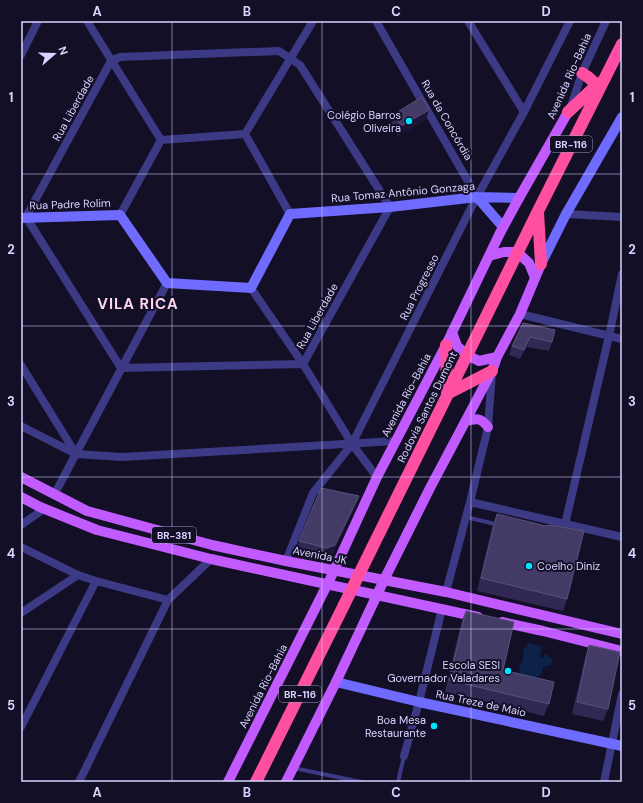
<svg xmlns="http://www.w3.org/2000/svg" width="643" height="803" font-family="'DM Sans',sans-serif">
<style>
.water{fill:#0c2248}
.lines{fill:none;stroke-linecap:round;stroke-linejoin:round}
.lane{stroke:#3d3a85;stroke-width:4}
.street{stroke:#3d3a85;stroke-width:8}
.secondary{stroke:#6f6bff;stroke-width:10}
.primary{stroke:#c25bff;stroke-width:10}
.highway{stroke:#ff4fa3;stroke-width:12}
.highway-bridge{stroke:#ff4fa3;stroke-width:12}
.wall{fill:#312854}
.shaded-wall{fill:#1d163a}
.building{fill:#433a66;stroke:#5a527e}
.grid{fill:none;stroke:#d9d4ff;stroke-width:1;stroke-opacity:0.55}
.poi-dot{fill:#00e5ff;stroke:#130f26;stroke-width:1.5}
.labels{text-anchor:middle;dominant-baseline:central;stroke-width:4;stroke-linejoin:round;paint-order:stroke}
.shield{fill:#130f26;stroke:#9e99be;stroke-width:1}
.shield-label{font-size:10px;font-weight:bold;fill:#d9d4ff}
.street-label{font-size:11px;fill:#d9d4ff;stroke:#130f26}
.poi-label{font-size:11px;fill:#d9d4ff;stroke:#130f26;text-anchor:end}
.district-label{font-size:15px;font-weight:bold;letter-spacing:1px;fill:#ffd6f0;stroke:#130f26}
.neatline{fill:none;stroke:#d9d4ff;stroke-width:1.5}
.grid-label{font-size:13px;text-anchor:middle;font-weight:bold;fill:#d9d4ff}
</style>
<rect width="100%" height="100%" fill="#130f26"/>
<path class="water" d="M528,643l14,3 -2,10 2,3 1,-1 2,-4h2l2,3 3,2v6l-9,2c-1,3 0,5 -2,7 -4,6 -15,1 -20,0l-2,-2 1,-8 2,-1 2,-8 -1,-1 1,-6 3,-2z"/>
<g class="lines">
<path class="lane" d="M466,517l33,8
M294,768l67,14
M398,782l6,-26"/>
<path class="street" d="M87,21l74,119
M376,21l101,176
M468,21l56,91
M279,51l21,14 90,142 -87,157 -182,4 -95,-151 85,-156 9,-4z
M21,55l17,-34
M570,109l12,-36 24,-52
M245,134l68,-113
M566,214l56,3
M120,215l41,-75 84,-6 45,80
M251,288l52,76 49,80 25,33
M520,314l102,25
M21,365l55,89
M21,426l55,28 46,3 273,-16
M54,495l113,-212
M470,502l152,35
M565,524l44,-188 13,-62
M21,525l23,-16
M21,547l57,28 18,6 72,19
M286,561l27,-68 39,-49 121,-240 51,-92 46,-91
M446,592l24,-90 18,-75 4,-54
M21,613l57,-38
M21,727l75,-146
M404,756l15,-54 23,-93
M79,782l89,-182 43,-41
M604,782l18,-88"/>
<path class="secondary" d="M477,197l26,30
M21,218l99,-3 47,68 84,5 39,-74 100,-7 87,-10 42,1
M541,264l25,-50 56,-97
M336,682l83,20 203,44"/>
<path class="primary" d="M489,256l15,-4h13l12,11 6,15
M452,332l5,14 10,9 12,6 18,-4
M466,421c11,-3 15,-3 22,6
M21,477l66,34 125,34 74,16 160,31 176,42
M21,497l19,10 57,23 114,29 267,58
M502,622l41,9 79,20
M228,782l103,-205 46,-100 69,-132 54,-112 19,-35 49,-86
M286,782l50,-100 48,-102 46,-92 62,-117 5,-14 23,-43 21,-50"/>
<path class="highway" d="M582,73l6,4 9,8
M568,112l31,-29
M538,212l3,52
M446,345l1,47
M447,394l45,-23
M372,548l166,-337 84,-167
M256,782l88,-177"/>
<path class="highway-bridge" d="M344,605l28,-57"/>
</g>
<path class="wall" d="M429,110l-3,9 -28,17 -7,-13 3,-9z
M523,323l29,19 -3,9 -22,-4 -7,12 -11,-4 3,-9z
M359,496l-5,12 -23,49 -8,4 -28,-7 4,-13z
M497,514l70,85 -4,12 -86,-20 15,-64z
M466,611l37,59 46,34 -5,12 -99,-24 16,-69z
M589,645l19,64 -5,12 -31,-7 13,-56z"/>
<path class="shaded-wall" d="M429,110l-3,9 -28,17 3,-10z
M530,337l-3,10 -7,12 4,-9z
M359,496l-5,12 -23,49 -8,4 4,-13z"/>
<path class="building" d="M422,97l7,13 -28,16 -7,-12z
M523,323l32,7 -3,12 -22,-5 -6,13 -12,-4z
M321,488l38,8 -24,49 -8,3 -28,-7z
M497,514l49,12 3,-1 35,6 -17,68 -86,-21z
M466,611l48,11 -11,48 51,12 -5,22 -100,-24z
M589,645l31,7 -12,57 -31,-7z"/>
<path class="grid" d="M172,21v761M322,21v761M471,21v761M21,174h601M21,326h601M21,477h601M21,629h601"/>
<g class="poi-dot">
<circle cx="409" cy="121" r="4"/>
<circle cx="529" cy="566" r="4"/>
<circle cx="508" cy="671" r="4"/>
<circle cx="434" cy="726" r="4"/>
</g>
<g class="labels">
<g class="shield">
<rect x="550" y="136" width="42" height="16" rx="3"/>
<rect x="152" y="527" width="44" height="16" rx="3"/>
<rect x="279" y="686" width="42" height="16" rx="3"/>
</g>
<g class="shield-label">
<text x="571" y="144">BR-116</text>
<text x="174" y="535">BR-381</text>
<text x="300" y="694">BR-116</text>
</g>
<g class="street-label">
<text transform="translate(569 76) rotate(-66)">Avenida Rio-Bahia</text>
<text transform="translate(73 108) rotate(-61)">Rua Liberdade</text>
<text transform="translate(447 120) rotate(60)">Rua da Concórdia</text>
<text transform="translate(403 192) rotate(-5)">Rua Tomaz Antônio Gonzaga</text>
<text transform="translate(70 204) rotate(-2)">Rua Padre Rolim</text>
<text transform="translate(419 287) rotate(-63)">Rua Progresso</text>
<text transform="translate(317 316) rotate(-61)">Rua Liberdade</text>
<text transform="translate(406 395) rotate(-62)">Avenida Rio-Bahia</text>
<text transform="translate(427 407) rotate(-64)">Rodovia Santos Dumont</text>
<text transform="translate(320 555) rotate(11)">Avenida JK</text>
<text transform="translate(263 686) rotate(-63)">Avenida Rio-Bahia</text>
<text transform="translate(481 703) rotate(12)">Rua Treze de Maio</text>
</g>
<g class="poi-label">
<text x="401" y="115">Colégio Barros<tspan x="401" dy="13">Oliveira</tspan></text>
<text x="537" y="566" text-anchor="start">Coelho Diniz</text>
<text x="500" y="665">Escola SESI<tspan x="500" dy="13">Governador Valadares</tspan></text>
<text x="426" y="720">Boa Mesa<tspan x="426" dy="13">Restaurante</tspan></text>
</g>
<g class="district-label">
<text x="138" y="304">VILA RICA</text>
</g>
</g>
<rect width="643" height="803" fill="none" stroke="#130f26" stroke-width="44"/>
<g transform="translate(54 54) rotate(70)" stroke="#130f26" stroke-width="3" paint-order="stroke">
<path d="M0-3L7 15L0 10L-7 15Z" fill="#d9d4ff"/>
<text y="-6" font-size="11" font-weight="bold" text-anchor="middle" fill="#d9d4ff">N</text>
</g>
<rect x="22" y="22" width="599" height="759" class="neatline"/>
<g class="grid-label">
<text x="97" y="16">A</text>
<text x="247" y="16">B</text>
<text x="396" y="16">C</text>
<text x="546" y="16">D</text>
<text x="11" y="102">1</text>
<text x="632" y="102">1</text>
<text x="11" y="254">2</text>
<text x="632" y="254">2</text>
<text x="11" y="406">3</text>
<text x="632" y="406">3</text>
<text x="11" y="558">4</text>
<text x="632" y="558">4</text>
<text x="11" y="710">5</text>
<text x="632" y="710">5</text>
<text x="97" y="797">A</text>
<text x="247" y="797">B</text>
<text x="396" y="797">C</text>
<text x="546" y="797">D</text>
</g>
</svg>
